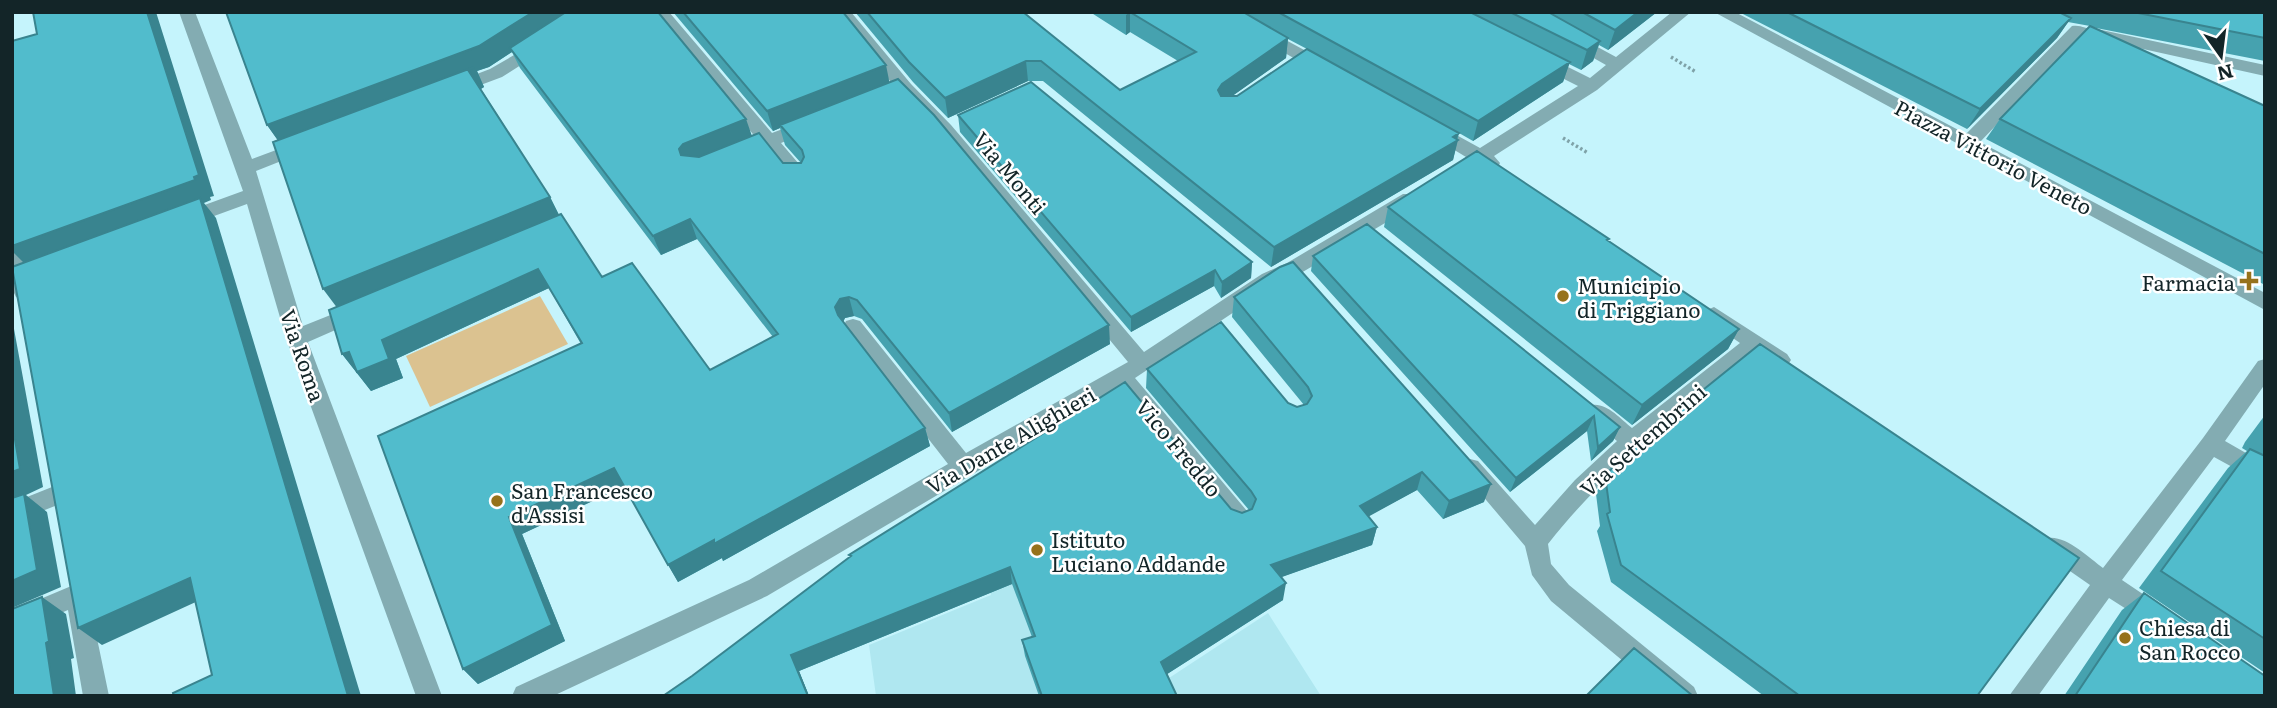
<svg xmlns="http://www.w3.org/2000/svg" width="2277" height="708" font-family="Literata,serif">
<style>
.built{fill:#afe7f0}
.green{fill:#dbc290}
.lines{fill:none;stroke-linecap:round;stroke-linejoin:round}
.path{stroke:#7fa2a8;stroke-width:3.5;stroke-dasharray:2.5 2.5;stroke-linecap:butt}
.minor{fill:#83acb2;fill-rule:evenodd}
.wall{fill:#46a2af;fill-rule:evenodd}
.shaded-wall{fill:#39848f}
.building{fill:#51bccc;stroke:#39848f;stroke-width:2}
.poi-dot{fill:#96721b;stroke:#fff;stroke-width:2.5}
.labels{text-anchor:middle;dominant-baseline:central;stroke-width:5;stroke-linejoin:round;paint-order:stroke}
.street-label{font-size:21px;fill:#132528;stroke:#fff}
.poi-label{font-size:21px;fill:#132528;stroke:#fff;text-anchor:start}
</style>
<rect width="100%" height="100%" fill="#c5f4fc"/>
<path class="built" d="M961,506l205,174 102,-67 53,83h-445l-7,-51 122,-50z"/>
<path class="green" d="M540,296l28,48 -138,63 -24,-51z"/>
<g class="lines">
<path class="path" d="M1671,57l25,15
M1563,138l25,15"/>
<path class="minor" d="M179,12h16l57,147 51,-19 6,2 3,4 -3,4 -53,21 47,155 55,-22 7,3 3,5 -3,5 -57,25 134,354h-26l-130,-358 -39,-134 -63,23 -7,-2 -3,-5 3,-5 66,-24z
M652,12h17l103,121 32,-12h12l3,4 -3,4 -35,14 24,28 2,5 -2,5h-14l-25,-32 -24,9 -6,-2 -3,-4 3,-4 21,-9z
M834,12h17l60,72 40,41 193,227 118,-78 25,-11 116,-69h14l2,5 -2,5 -116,69 -25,11 -141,94 112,133 4,7 -4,7 -8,3 -8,-3 -113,-137 -351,208 -214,100h-41l4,-9 233,-107 199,-116 -102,-131 -3,-6 3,-6 7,-2 7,2 106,132 162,-91 -189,-229 -40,-41z
M1213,12h21l96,52 3,4 -9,5 -6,-1z
M1512,12h21l83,45 56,-45h19l-94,78 -103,66 6,7 -2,4 -7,2 -11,-4 -14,9h-14l-2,-4 16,-13 -38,-23 -3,-4 3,-4h12l40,22 98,-62 -44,-22 -3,-4 3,-4h12l44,22 16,-13z
M1714,12h21l231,122 106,-108c10,-2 16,5 25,3l168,36v11l-149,-33 -1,6h-12l-23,-11 -100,104 285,151v17z
M540,40l6,1 2,4 -2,4 -44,28 -48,18 -9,-6 3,-4 42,-16z
M12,239l7,2 3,5 11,46 -3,5 -7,3 -7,-3 -4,-8z
M1714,307l73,47 4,6 -4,6c-13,4 -21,-5 -31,-12 -74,60 -150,115 -208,190l3,20 18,21 125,102 4,9h-33l-114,-95 -19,-26 -7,-29 -66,-78 3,-7 8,-2 8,2 57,64 40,-45 42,-39 -29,-23 -3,-6 3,-6c17,-6 31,12 44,22l108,-85 -33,-23 -3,-5 3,-5z
M2265,359v25l-40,57 40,23v21l-51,-28 -92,123 43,29 3,8 -3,8 -9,3 -47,-30 -71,98h-29l81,-111 -46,-32 -4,-7 4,-7c19,-7 44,18 59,29l100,-130 55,-77z
M57,485l8,3 3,7 -3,7 -53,21v-20z
M76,584l9,3 3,8 21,101h-26l-15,-86 -56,24v-23z"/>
</g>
<path class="wall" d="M226,12h432l94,124 31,27h18l-16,-18 -5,-17 -7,3 -100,-119h170l46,70 221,262 -158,88 -90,-113 -8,-3 -9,2 -2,4 82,106 5,18 -207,115 -1,-3 -44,24 -54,-96 -102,48 43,107 -87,43 -15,-15 118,-325 -32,-56 -153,71 7,19 -32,13 -29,-37 -5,-47 -59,-167 -11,-15zM512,52l8,16 141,187 36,-16 76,98 -63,33 -108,-93 -43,-62 -9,-18 -69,-108 3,-2 -7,-16 12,-4z
M855,12h168l97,78 58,-29 -48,-29 -4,3 -36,-23h567l-49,38 -9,-5 -6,16 -12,9 -12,-6 -6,18 -90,59 -14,-8 -6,27 -182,107 -228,-186h-15l-80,37 -35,-36zM1288,39l19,10 -70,47h-5l54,-38z
M1739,12h526v49l-174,-34 174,79v179l-279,-146 14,-20 90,-93 -22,-4 -11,16 -90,91z
M958,115l294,147 -1,16 -30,20 -7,-12 -83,46 -171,-200z
M1388,207l220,35 131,87 -11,20 -96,76 -248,-198z
M1313,256l307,171 -7,14 -22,20 -4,-30 -77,61 -199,-221z
M1234,297l250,205 -41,17 -26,-29 -49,26 9,11 -5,18 -91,32 2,23 -116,74 10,22h-138l-14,-40 -3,-16 10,-3 -20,-53 -213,87 10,25h-146l29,-20 158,-119 -1,-2 382,-46 11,4 7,-3 -103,-122 1,-19 141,34 9,4 7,-2 -72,-88z
M2265,415v258l-126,-85 89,-120 19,-17 -5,-3 3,-6z
M1605,475l372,221h-213l-153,-114 -14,-51 3,-5 -4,-32z
M2144,593l121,103h-201l58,-86z"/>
<path class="shaded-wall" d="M147,12h9l58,184 -4,1 1,3 -7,3 12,15 145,478h-13l-319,-428 -17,-17v-5z
M533,12h42l-65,36 2,4 -23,15 -12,4 7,16 -5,3 -198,55 -14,-20z
M1130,12v20l-4,3v-20z
M1638,12h19l-49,38 7,-20z
M2071,18l-14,20 -90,91 13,-20z
M1288,38l-2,20 -65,46 -3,-14 4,-6z
M1600,41l-7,20 -12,9 6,-20z
M1026,61l2,20 -80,37 -3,-20z
M1570,62l-7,20 -90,59 5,-20z
M886,65l4,20 -110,40v3l-7,3 -6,-20z
M746,119l7,20 -66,30 -8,-20 4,-5z
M1459,133l-3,8 2,-1 -5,20 -182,107 3,-20 179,-110z
M550,197l10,20 -222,92 -15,-20z
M690,219l7,20 -36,16 -8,-19z
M1252,262l-1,16 -30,20 1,-16z
M538,269l11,19 -153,71 7,19 -32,13 -29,-37z
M1215,270l-1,16 -83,46v-15z
M849,297l5,19 -9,2 -4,8 -6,-19 5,-8z
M12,318l31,169 -17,8 21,17 14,75 -49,21z
M1109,325l1,19 -158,88 -3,-19z
M1739,329l-11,20 -96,76 10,-20z
M1594,416l-7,15 -77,61 6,-14z
M1620,427l-7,14 -22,20 7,-14z
M925,428l5,18 -207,115 -1,-3 -44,24 -10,-17z
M614,468l11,18 -103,48 43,107 -87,43 -15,-15 46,-152z
M1422,472l-5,18 -62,34 5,-18z
M1491,484l-7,18 -41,17 6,-18z
M1377,527l-5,18 -104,37 3,-17z
M1010,567l2,17 -213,87 10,25h-1l-17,-41z
M190,578l21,17 -109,50 -24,-17z
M1286,583l-3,17 -122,78v-16z
M42,597l24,17 8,44 -3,1 5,37h-22l-8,-53z"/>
<path class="building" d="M33,12h114l52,163 -5,2 1,3 -183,66v-205l25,-7z
M226,12h307l-54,34 -212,79z
M566,12h92l88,107 -63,25 -4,5 2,6 18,2 60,-24 24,30h18l3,-6 -2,-7 -22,-25 118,-46 36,36 175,210 -160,88 -92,-113 -8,-3 -9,2 -5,8 3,8 87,113 -211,116v-4l-46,25 -54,-97 -105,49 43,108 -89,44 -85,-233 204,-93 -44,-74 -156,71 7,19 -32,13 -8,-20 -7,2 -13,-44 232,-96 41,63 30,-14 78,107 68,-36 -88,-115 -37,17 -143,-188z
M683,12h160l43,53 -119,46z
M867,12h156l97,78 76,-38 -66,-40h113l45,26 -66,46 -4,6 3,6h16l70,-47 152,84 -6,4 5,3 -184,107 -233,-186h-15l-81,37 -36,-36z
M1278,12h192l100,50 -92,59z
M1510,12h38l52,29 -13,9z
M1582,12h56l-23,18z
M1787,12h272l12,6 -91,91z
M2133,12h132v26z
M2090,26l175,80v148l-265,-135z
M474,67l-6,3 82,127 -227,92 -50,-147z
M1031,82l221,180 -30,20 -7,-12 -84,47 -173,-202z
M1477,151l132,88 -2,1 132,89 -97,76 -254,-198z
M200,198l148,498h-174l-1,-3 39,-18 -22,-97 -112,50 -66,-361z
M1367,224l253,203 -22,20 -4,-31 -78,62 -203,-222z
M1293,262l198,222 -42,17 -27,-29 -62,34 17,21 -106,38 15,18 -125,79 16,34h-135l-20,-56 13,-4 -25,-69 -219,88 17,41h-145l29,-20 159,-120 -2,-1 276,-173 106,127 11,4 10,-4 4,-10 -5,-8 -104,-122 74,-47 67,81 9,4 10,-3 5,-8 -4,-9 -74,-90 46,-30z
M1760,344l319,214 -102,138h-177l-179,-131 -14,-51 3,-2 -5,-37 52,-48z
M12,422l8,47 -8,3z
M2250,449l15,7v183l-104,-68z
M24,494l13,76 -25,11v-83z
M2144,593l121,83v20h-190z
M42,597l7,44 -3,2 8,53h-42v-87z
M1634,648l59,48h-107z"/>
<g class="poi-dot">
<path d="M2245.5 270.5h7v7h7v7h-7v7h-7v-7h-7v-7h7z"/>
<circle cx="1563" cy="296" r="7"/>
<circle cx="497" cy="501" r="7"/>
<circle cx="1037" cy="550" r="7"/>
<circle cx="2125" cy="638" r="7"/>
</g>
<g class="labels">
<g class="street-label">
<text transform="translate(1994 156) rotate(28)">Piazza Vittorio Veneto</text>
<text transform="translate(1011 172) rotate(50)">Via Monti</text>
<text transform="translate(304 355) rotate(71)">Via Roma</text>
<text transform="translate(1010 439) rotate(-30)">Via Dante Alighieri</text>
<text transform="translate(1642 439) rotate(-41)">Via Settembrini</text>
<text transform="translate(1180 447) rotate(50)">Vico Freddo</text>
</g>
<g class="poi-label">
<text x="2235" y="281" text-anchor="end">Farmacia</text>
<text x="1577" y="284">Municipio<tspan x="1577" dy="24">di Triggiano</tspan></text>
<text x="511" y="489">San Francesco<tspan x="511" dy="24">d'Assisi</tspan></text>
<text x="1051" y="538">Istituto<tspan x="1051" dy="24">Luciano Addande</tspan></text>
<text x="2139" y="626">Chiesa di<tspan x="2139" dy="24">San Rocco</tspan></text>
</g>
</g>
<rect width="2277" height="708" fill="none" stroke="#132528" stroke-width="28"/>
<g transform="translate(2221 56) rotate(166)" stroke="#ffffff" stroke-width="5" paint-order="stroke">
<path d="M0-5L12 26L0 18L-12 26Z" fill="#132528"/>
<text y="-10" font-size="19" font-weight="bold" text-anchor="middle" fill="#132528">N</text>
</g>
</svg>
